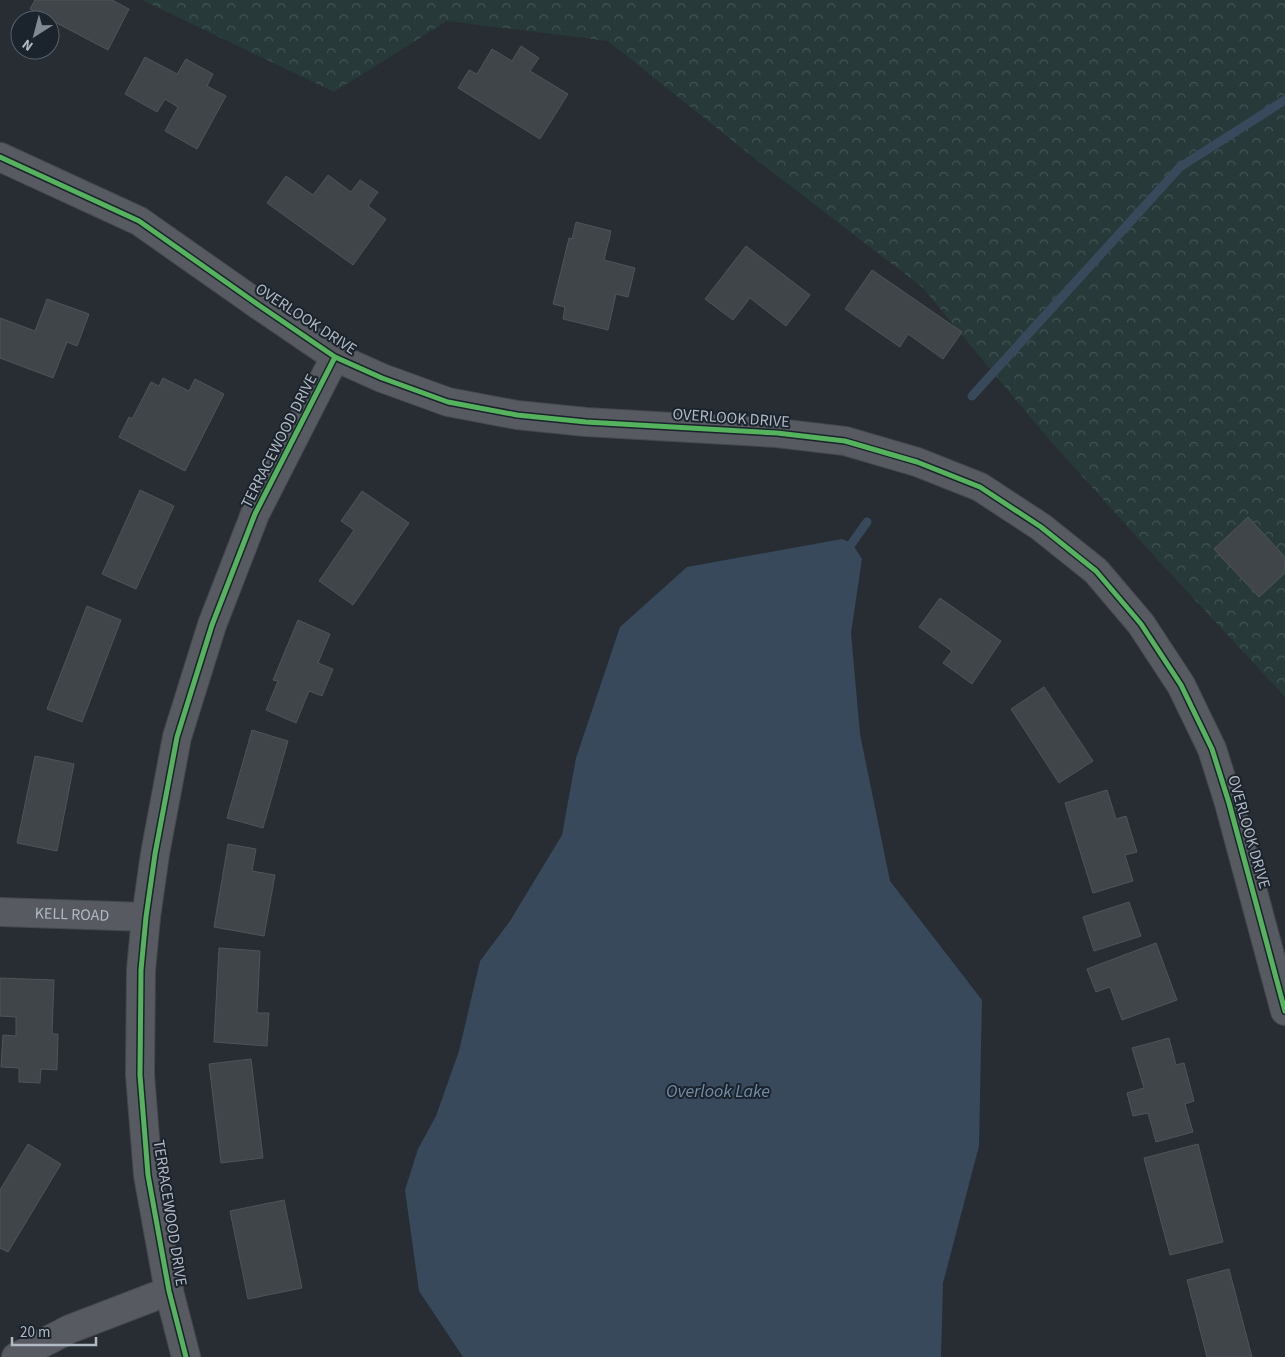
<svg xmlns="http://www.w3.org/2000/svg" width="1285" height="1357" font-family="'Source Sans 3',sans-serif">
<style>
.forest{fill:url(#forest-crowns)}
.water{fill:#37495b}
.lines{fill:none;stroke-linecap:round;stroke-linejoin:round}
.stream{stroke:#37495b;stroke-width:9}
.building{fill:#40454a;stroke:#4f545a}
.minor-casing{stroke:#44494d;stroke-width:30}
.minor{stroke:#575a60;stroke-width:28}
.cycleway-casing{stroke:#1b232c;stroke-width:8}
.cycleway{stroke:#56b35d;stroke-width:5}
.labels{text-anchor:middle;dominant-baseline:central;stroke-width:4;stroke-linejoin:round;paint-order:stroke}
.street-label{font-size:16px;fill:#b0b9c4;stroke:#1b232c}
.water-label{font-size:18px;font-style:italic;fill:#728ca6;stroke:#1b232c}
</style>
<defs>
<pattern id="forest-crowns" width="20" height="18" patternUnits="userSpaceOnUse" patternTransform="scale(1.25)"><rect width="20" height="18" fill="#273939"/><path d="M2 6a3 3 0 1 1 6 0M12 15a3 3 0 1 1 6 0" fill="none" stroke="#445454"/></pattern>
</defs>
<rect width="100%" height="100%" fill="#272d32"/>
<path class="forest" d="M142,0h1143v697l-141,-152 -99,-110 -123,-148 -163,-125 -151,-121 -161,-20 -113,71z"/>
<path class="water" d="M842,539l10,4 10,16 -11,74 9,101 30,147 92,119 -3,146 -36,137 -2,74h-478l-44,-66 -14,-101 13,-41 18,-33 23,-65 21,-90 30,-40 52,-86 14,-77 44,-131 67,-60z"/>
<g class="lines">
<path class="stream" d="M972,396l208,-229 105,-67
M852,543l15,-21"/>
</g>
<path class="building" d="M35,0h77l17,9 -21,41 -78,-41z
M521,46l18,12 -9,13 38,23 -28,45 -82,-51 11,-18 8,4 15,-25 20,12z
M145,57l32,17 9,-15 27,15 -6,12 19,10 -29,53 -32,-18 13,-24 -13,-8 -8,13 -32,-18z
M328,175l23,17 9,-12 18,12 -10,14 18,13 -33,46 -86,-62 19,-27 27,19z
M576,222l35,9 -7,29 31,8 -7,29 -12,-3 -8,36 -45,-11 2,-12 -12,-3 16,-66 3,1z
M746,246l64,49 -24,31 -36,-28 -17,22 -28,-21z
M872,270l90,62 -19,27 -35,-25 -8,13 -55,-38z
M47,299l42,15 -12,32 -10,-4 -14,36 -53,-20v-40l35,13z
M163,378l26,13 6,-12 29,15 -39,77 -66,-34 10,-20 3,2 19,-37 8,4z
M140,490l34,16 -38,83 -34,-15z
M362,491l47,32 -56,82 -34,-24 35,-51 -13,-9z
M1248,517l37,40v16l-26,24 -45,-48z
M940,598l61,43 -29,43 -29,-21 9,-12 -33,-24z
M87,606l34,14 -39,102 -35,-13z
M298,620l32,14 -12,29 15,6 -11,27 -13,-5 -13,32 -30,-13 12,-29 -5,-1z
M1044,687l49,74 -34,22 -48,-74z
M252,730l36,11 -25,87 -36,-10z
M35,756l39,8 -17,87 -40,-8z
M1107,790l9,29 10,-3 11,36 -12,3 8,26 -40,12 -28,-90z
M228,844l28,5 -4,22 23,4 -11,61 -50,-9z
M1129,902l12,34 -47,15 -11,-34z
M1156,943l21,57 -55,20 -12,-33 -14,5 -9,-23z
M219,948l41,3 -3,62h12l-2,33 -53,-4z
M0,978l54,2 -2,54h6l-1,36 -16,-1 -1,14 -21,-1v-14l-18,-1 2,-32 13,1v-19l-16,-1z
M1169,1038l7,27 8,-2 10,38 -9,3 8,28 -37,10 -8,-29 -15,3 -6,-23 17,-5 -12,-40z
M251,1059l12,99 -42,5 -12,-99z
M28,1144l33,20 -53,88 -8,-4v-58z
M1198,1144l25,98 -53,13 -26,-97z
M284,1200l18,88 -54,11 -18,-88z
M1229,1269l23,88h-45l-20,-77z"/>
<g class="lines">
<g class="minor-casing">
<g id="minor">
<path d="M0,157l139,64 121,85 75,51 47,21 66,24 69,13 69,7 191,11 68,8 72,21 63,25 61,40 55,44 45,53 40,61 31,64 17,54 56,208"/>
<path id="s1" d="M0,912l146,5"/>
<path d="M16,1357l54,-28 99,-38"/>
<path d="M186,1357l-17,-66 -21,-116 -8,-100 1,-105 5,-53 9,-63 22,-117 35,-112 43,-111 80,-157"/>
</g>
</g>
<use href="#minor" class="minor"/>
<g class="cycleway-casing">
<path id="cycleway" d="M0,157l139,64 121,85 75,51 47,21 66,24 69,13 69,7 191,11 68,8 72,21 63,25 61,40 55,44 45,53 40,61 31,64 17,54 56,208
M186,1357l-17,-66 -21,-116 -8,-100 1,-105 5,-53 9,-63 22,-117 35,-112 43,-111 80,-157"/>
</g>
<use href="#cycleway" class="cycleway"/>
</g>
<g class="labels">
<g class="street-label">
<text transform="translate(306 319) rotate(33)">OVERLOOK DRIVE</text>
<text transform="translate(731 418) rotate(4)">OVERLOOK DRIVE</text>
<text transform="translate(279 441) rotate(-63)">TERRACEWOOD DRIVE</text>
<text transform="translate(1249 832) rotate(74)">OVERLOOK DRIVE</text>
<text stroke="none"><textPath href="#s1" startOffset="72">KELL ROAD</textPath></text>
<text transform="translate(170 1213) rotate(81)">TERRACEWOOD DRIVE</text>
</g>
<g class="water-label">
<text x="718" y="1091">Overlook Lake</text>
</g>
</g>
<g transform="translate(35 35) rotate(216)"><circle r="24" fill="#1b232c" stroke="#575f69"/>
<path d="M0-4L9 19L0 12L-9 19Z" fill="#808891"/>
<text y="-8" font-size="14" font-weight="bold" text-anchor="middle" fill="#b0b9c4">N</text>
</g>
<path d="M12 1337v8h84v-8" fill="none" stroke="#b0b9c4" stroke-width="2.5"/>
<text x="20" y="1337" font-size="15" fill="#b0b9c4" stroke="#1b232c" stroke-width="4" paint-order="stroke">20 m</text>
</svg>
